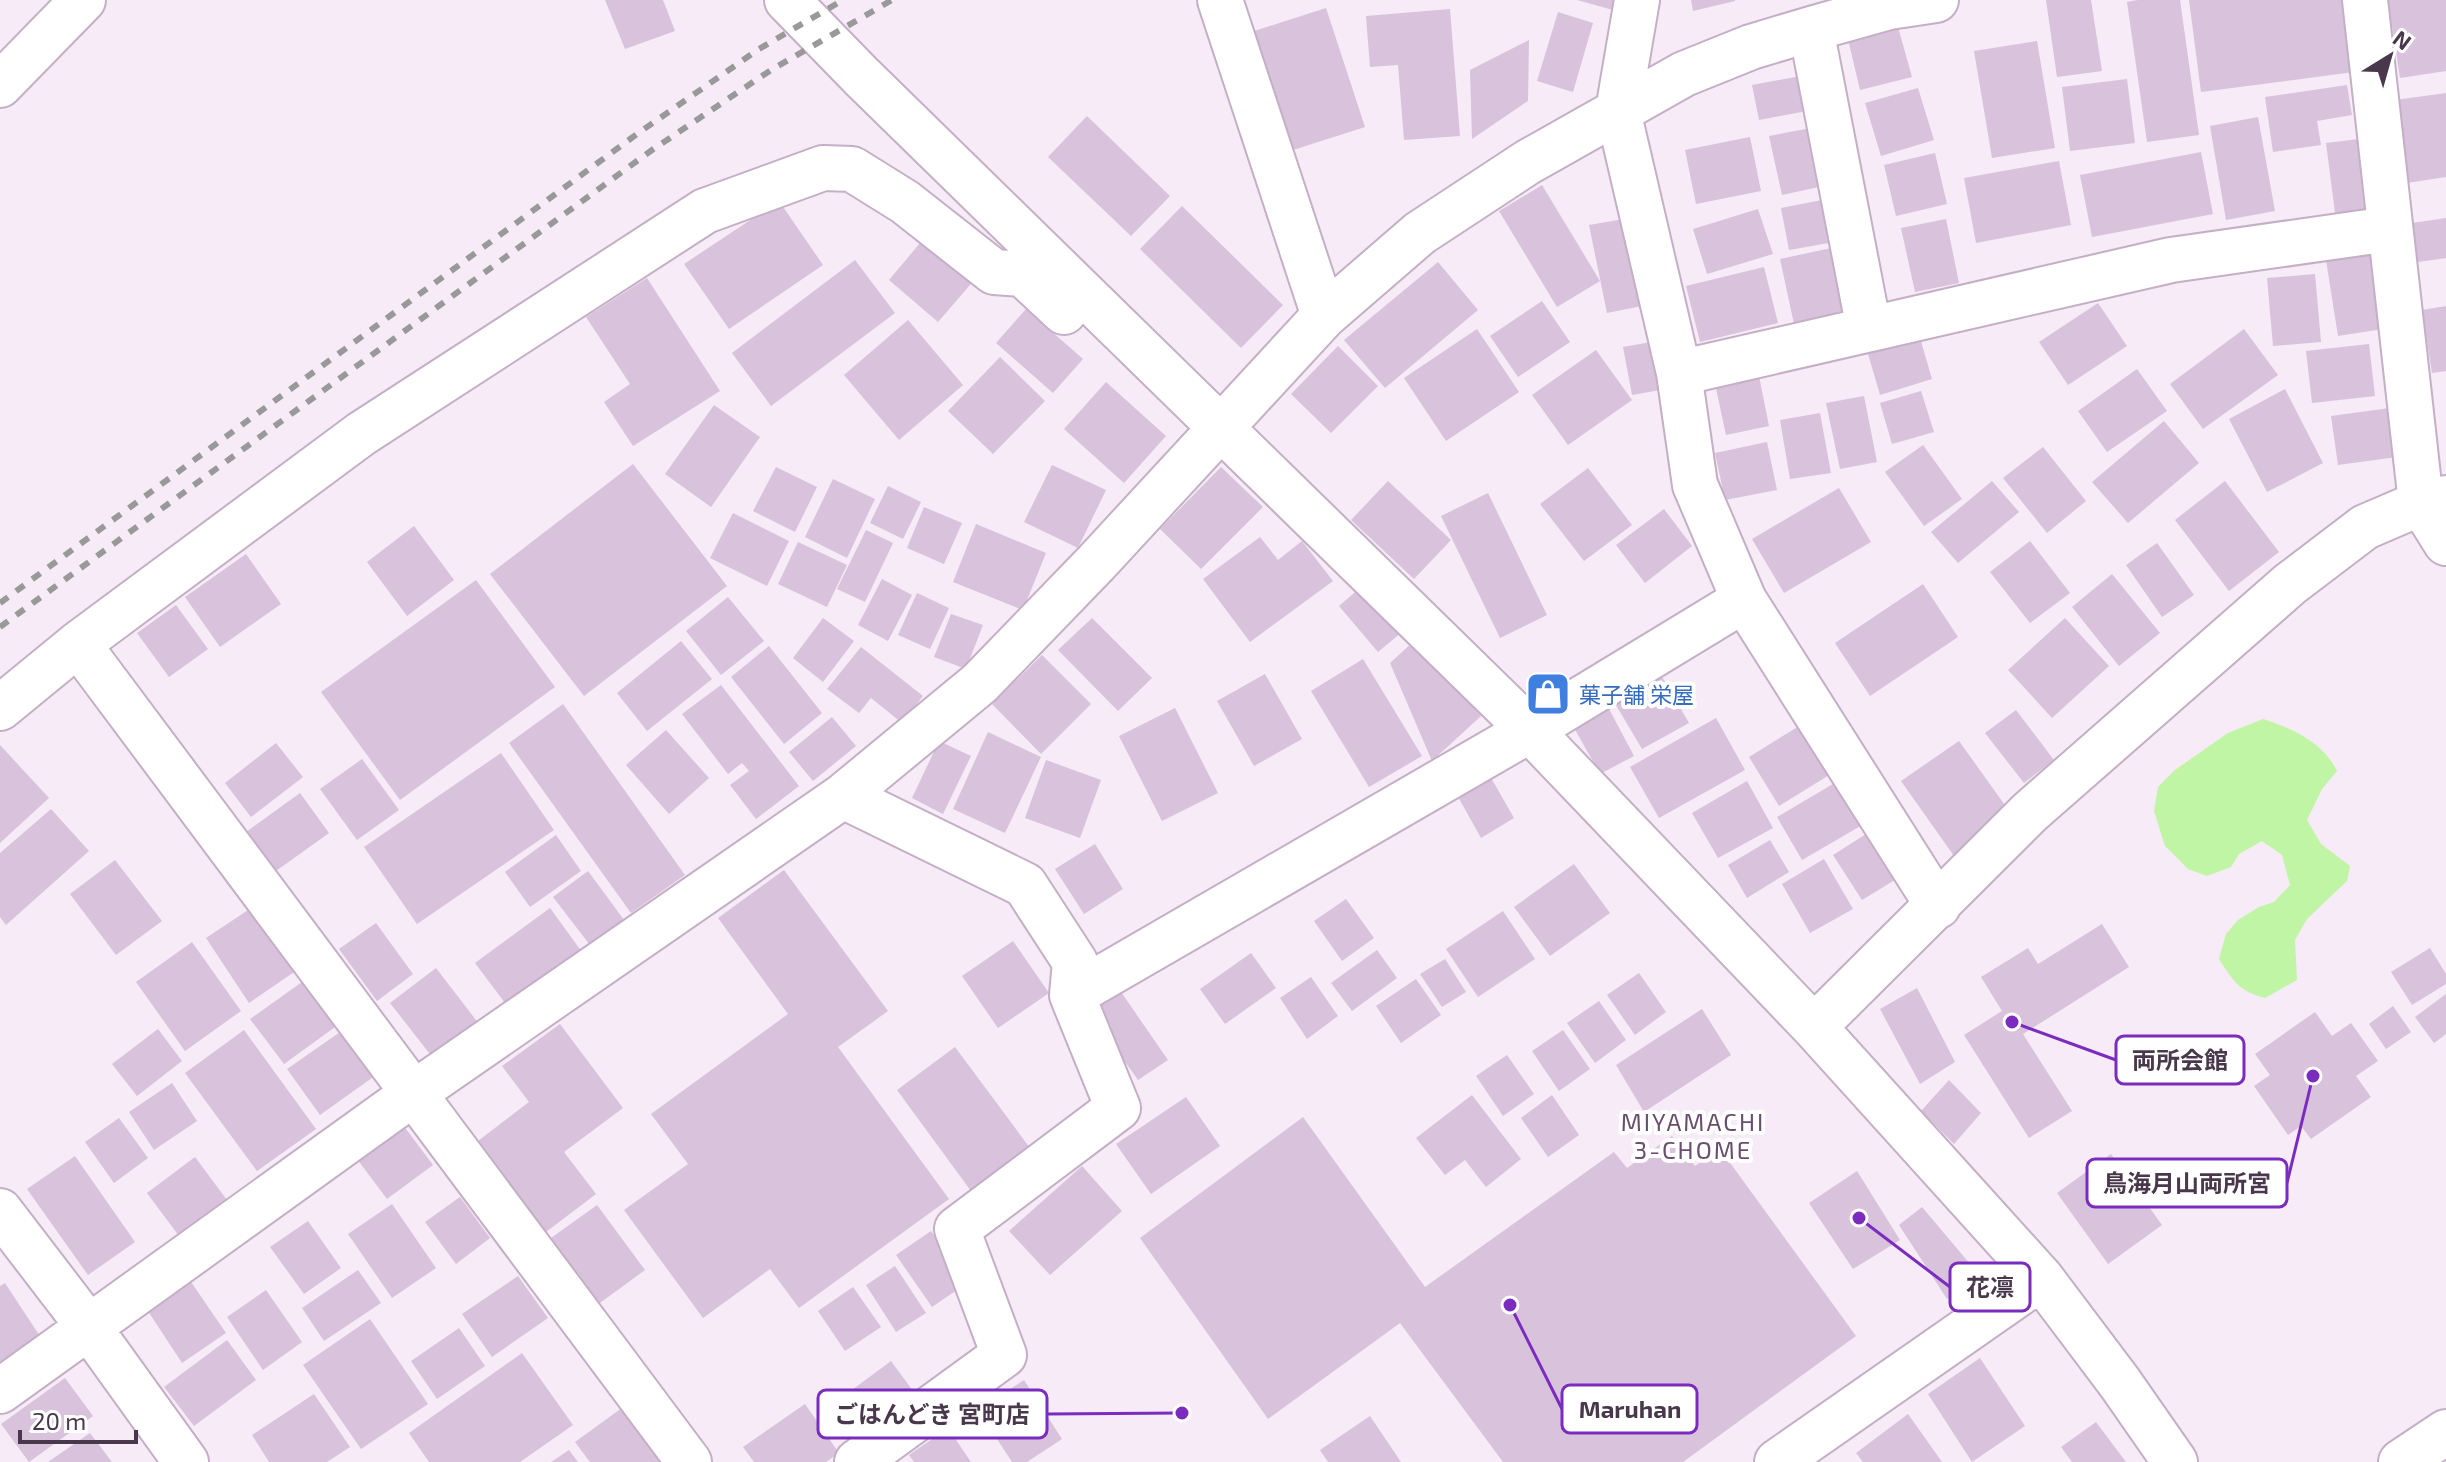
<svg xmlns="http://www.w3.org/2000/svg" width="2446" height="1462" font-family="'Exo 2','Noto Sans JP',sans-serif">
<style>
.water{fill:#bff5a4}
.building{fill:#d8c2dc}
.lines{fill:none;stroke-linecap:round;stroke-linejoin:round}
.minor-casing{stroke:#c4afc6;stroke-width:48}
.minor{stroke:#fff;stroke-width:44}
.rail{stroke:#999;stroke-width:6;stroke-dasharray:10 10;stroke-linecap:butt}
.labels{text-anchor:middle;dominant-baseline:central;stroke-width:8;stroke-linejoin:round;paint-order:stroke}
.shop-label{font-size:22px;fill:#366cbe;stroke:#fff;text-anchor:start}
.neighbourhood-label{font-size:24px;letter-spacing:2px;fill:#6a4e6f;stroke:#fff}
.leader{fill:none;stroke:#7b2cbf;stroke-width:3}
.callout-dot{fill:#7b2cbf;stroke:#fff;stroke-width:3}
.callout{fill:#fff;stroke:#7b2cbf;stroke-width:3}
.callout-label{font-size:24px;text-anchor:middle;font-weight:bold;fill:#49384b}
</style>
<rect width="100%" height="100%" fill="#f6ebf6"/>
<path class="water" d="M2263,719c29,9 61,24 74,52l-15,18 -15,31 14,24 29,22 -3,15 -40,38 -12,21 2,40 -32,18c-26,-7 -31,-16 -46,-39l7,-25 12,-14 21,-13 15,-5 16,-17 -8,-30 -20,-14 -23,13 -8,13 -24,9 -19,-7 -23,-23 -11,-35 4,-24 17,-17 53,-37z"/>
<path class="building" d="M605,0h58l12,31 -50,18z
M1577,0h38l-2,10z
M1691,0h44v1l-42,10z
M2046,0h45l11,71 -45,6z
M2138,0h42l19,135 -52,7 -20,-140z
M2189,0h155l10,72 -153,20z
M2388,0h58v71l-46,7z
M1326,8l39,119 -75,24 -39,-119z
M1450,9l10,127 -56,4 -6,-75 -28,2 -4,-51z
M1558,12l35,11 -20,69 -36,-11z
M1898,27l14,50 -52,13 -12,-51z
M1529,40l-1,61 -56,38 -2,-69z
M2037,41l18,107 -63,10 -18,-107z
M1806,75l6,35 -53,10 -7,-35z
M2127,79l8,64 -65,8 -8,-64z
M2347,85l5,30 -35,6 4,24 -48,7 -8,-55z
M1918,88l16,52 -53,16 -16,-53z
M2446,93v84l-39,6 -12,-83z
M1087,116l83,80 -39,40 -83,-79z
M2258,117l17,94 -49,9 -16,-94z
M1816,127l12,58 -46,10 -13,-59z
M1750,137l11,54 -65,13 -11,-54z
M2359,139l10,70 -34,4 -9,-70z
M2201,152l12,62 -121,23 -12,-62z
M1935,153l12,51 -51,12 -12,-51z
M2059,161l12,64 -95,18 -12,-65z
M1542,185l58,96 -43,26 -58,-96z
M1832,198l8,43 -51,9 -8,-42z
M779,201l44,64 -94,64 -45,-65z
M1182,206l101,99 -42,43 -101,-99z
M1758,209l15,45 -66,20 -14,-45z
M2446,218v40l-28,4 -6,-39z
M1624,219l18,87 -35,7 -18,-88z
M1946,219l13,64 -44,9 -14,-64z
M926,236l50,42 -38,44 -49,-42z
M1836,247l14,67 -56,10 -14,-65z
M2371,253l12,76 -45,7 -12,-76z
M855,260l40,53 -124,93 -39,-53z
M1438,262l40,48 -93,78 -41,-48z
M1764,267l14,56 -78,19 -14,-56z
M2315,274l6,68 -48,4 -6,-68z
M647,278l73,113 -87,55 -29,-44 26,-18 -44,-67z
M1542,301l28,41 -52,35 -28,-41z
M2098,303l29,43 -59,39 -29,-43z
M2446,306v65l-14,2 -10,-63z
M1026,309l57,50 -30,34 -57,-50z
M908,320l55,65 -64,55 -55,-65z
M1477,329l42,63 -73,49 -42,-63z
M2244,329l34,46 -75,54 -33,-45z
M1918,331l14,48 -52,16 -14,-48z
M1657,341l9,48 -34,6 -9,-48z
M2369,344l6,52 -63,7 -6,-52z
M1338,346l40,40 -47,47 -40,-39z
M1596,350l36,50 -64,45 -36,-50z
M1000,357l45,44 -52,53 -45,-43z
M2137,369l30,42 -60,41 -29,-41z
M1758,371l11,55 -43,9 -12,-56z
M1106,382l60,54 -42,47 -60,-54z
M2285,389l38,74 -56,29 -38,-73z
M1921,391l13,41 -42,12 -12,-41z
M1864,396l13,66 -37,7 -14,-66z
M714,405l46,32 -49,70 -46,-33z
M2397,407l7,49 -66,9 -7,-49z
M1820,413l11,60 -41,6 -10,-59z
M2164,421l35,42 -71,60 -36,-41z
M1767,442l10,48 -52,10 -10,-47z
M1923,445l39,54 -38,27 -39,-54z
M2043,447l43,54 -39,32 -44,-55z
M633,464l94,122 -143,110 -94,-122z
M1052,465l54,25 -28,58 -54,-26z
M776,467l41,20 -22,45 -42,-21z
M1221,467l42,40 -62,62 -41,-40z
M1588,468l44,57 -48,36 -44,-57z
M833,479l42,20 -28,59 -42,-21z
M1388,481l63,59 -37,39 -63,-59z
M1992,481l27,31 -61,51 -27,-31z
M2225,481l54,71 -50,39 -54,-71z
M888,486l33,16 -18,37 -33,-16z
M1839,488l32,54 -87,51 -32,-54z
M1488,493l59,122 -47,23 -59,-122z
M924,507l38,16 -18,41 -37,-16z
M1664,509l28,37 -47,37 -29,-38z
M733,513l56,28 -22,45 -57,-28z
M976,524l70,29 -23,57 -70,-28z
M414,526l40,54 -47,36 -40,-54z
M866,530l27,13 -28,59 -28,-13z
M1260,537l18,23 24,-19 31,40 -83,61 -47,-63z
M2030,541l40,52 -40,30 -40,-51z
M798,542l49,23 -20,42 -49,-23z
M2157,543l37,52 -32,22 -36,-52z
M246,554l35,50 -61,43 -35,-50z
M2112,574l48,59 -41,33 -47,-59z
M882,579l30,16 -24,46 -30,-16z
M476,580l79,107 -155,113 -79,-108z
M1923,584l35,53 -88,59 -35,-53z
M1362,586l40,46 -24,20 -39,-46z
M917,593l32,15 -19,41 -32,-14z
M728,597l36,44 -43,34 -35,-44z
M176,605l32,44 -39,28 -32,-44z
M951,614l32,11 -17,44 -32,-12z
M823,618l31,23 -31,41 -30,-24z
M1092,618l60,60 -34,33 -60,-61z
M2065,618l44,48 -57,52 -44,-48z
M681,641l31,38 -65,52 -30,-38z
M1413,642l68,74 -49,45 -42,-98z
M769,646l53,67 -38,31 -53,-67z
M861,647l62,49 -21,27 -31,-25 -12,15 -32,-24z
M1042,655l49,49 -50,50 -49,-50z
M1363,659l59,97 -53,31 -58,-96z
M1657,668l32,55 -47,26 -32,-54z
M1265,674l37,65 -48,27 -37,-65z
M721,685l78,101 -43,33 -26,-34 19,-14 -7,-8 -14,11 -46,-60z
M563,704l122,171 -54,38 -122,-170z
M1608,707l26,49 -34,18 -27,-48z
M1175,708l43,85 -56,28 -43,-85z
M2016,710l38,50 -30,23 -39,-50z
M832,717l24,29 -43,35 -24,-29z
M1716,718l29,52 -86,48 -29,-51z
M1804,723l30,49 -55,34 -30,-49z
M666,730l43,48 -40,36 -43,-49z
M988,732l53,25 -36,76 -52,-24z
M939,741l32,15 -28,58 -31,-16z
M1959,741l53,74 -58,41 -53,-75z
M276,743l27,34 -52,40 -26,-34z
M0,745l49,53 -49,45z
M501,753l53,77 -137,94 -53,-77z
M362,759l37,51 -42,30 -37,-51z
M1046,760l55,20 -21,58 -55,-20z
M1490,776l24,42 -33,20 -24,-43z
M1747,781l26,47 -55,30 -26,-45z
M1838,781l26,43 -62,36 -25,-43z
M300,793l29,40 -53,38 -30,-39z
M51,809l38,42 -83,74 -6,-8v-64z
M1874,829l29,46 -41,25 -29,-45z
M556,835l25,36 -51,36 -25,-35z
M1770,840l19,32 -42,26 -19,-33z
M1095,844l28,45 -39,25 -29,-45z
M1824,859l29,50 -43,24 -28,-49z
M115,860l47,61 -46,34 -46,-61z
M1574,864l36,49 -60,43 -36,-49z
M784,870l104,141 -50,36 111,152 -150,109 -29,-39 -67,49 -79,-108 64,-46 -37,-50 137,-100 -70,-96z
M588,871l39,53 -34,25 -40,-52z
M1346,899l28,39 -32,23 -28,-40z
M257,904l43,64 -51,35 -43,-65z
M550,908l32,44 -74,55 -33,-44z
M1503,911l32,48 -57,38 -32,-48z
M376,923l37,51 -36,27 -38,-52z
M2102,924l27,43 -106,67 49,77 -43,27 -65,-103 38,-24 -21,-34 47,-29 10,16z
M1013,941l36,52 -51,35 -36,-52z
M192,942l49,69 -56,40 -49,-69z
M2430,948l16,26v10l-34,21 -21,-33z
M1377,950l20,28 -45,33 -21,-28z
M1251,953l25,35 -51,36 -25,-35z
M1445,959l21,33 -24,15 -22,-33z
M436,968l43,56 -46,34 -43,-55z
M1639,973l27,39 -31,23 -28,-40z
M309,977l33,45 -58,42 -34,-45z
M1311,977l27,39 -31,23 -27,-41z
M1416,979l25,36 -40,28 -25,-37z
M1917,988l38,74 -35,22 -40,-75z
M1119,989l49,71 -30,20 -50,-70z
M2446,994v40l-12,9 -19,-26z
M1599,1001l27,39 -31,23 -28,-40z
M2393,1006l18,26 -25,17 -17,-25z
M1702,1009l29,46 -87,57 -28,-47z
M2315,1012l17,24 19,-13 27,38 -22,15 15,21 -60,42 -10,-13 -13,9 -34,-49 16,-11 -15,-21z
M560,1024l63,84 -59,44 32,42 -54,41 -68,-91 55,-42 -27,-36z
M158,1029l24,32 -45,35 -25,-32z
M244,1030l72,99 -59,42 -72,-98z
M343,1030l33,45 -56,40 -33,-46z
M1563,1030l27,39 -31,22 -27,-40z
M955,1047l75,101 -59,43 -74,-101z
M1507,1055l27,39 -31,22 -27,-40z
M1949,1080l32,33 -27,31 -33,-33z
M172,1083l25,38 -43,29 -25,-38z
M1472,1095l49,64 -35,28 -21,-27 -20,15 -29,-37z
M1552,1095l27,40 -31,22 -27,-39z
M1186,1097l34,49 -69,48 -35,-50z
M1303,1117l122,170 189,-135 13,16 45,-32 23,30 25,-17 136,187 -173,126h-180l-103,-139 -132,96 -128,-181z
M119,1118l29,40 -34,25 -29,-41z
M403,1125l30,40 -46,34 -30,-40z
M2111,1154l51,71 -54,39 -51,-71z
M75,1156l60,86 -47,33 -61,-86z
M195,1157l35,47 -48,36 -35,-47z
M1082,1166l40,45 -72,64 -41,-44z
M1857,1171l43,69 -47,29 -44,-66z
M460,1197l30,41 -34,26 -31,-42z
M392,1204l44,64 -44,30 -44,-64z
M597,1205l48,65 -52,38 -49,-65z
M1922,1207l59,70 -34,22 -48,-74z
M308,1221l33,47 -37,26 -34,-47z
M931,1231l36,52 -35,24 -36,-52z
M895,1266l31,47 -30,19 -30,-47z
M358,1270l23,33 -57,38 -22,-33z
M518,1276l30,42 -56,39 -30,-43z
M189,1279l37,54 -44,30 -36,-55z
M5,1283l40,61 -45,29v-87z
M853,1287l28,40 -36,24 -27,-40z
M266,1290l36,52 -39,28 -36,-53z
M370,1319l58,85 -67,45 -58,-84z
M459,1328l26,38 -48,33 -26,-38z
M227,1340l29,40 -62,46 -30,-39z
M522,1353l51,72 -53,37h-91l-20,-29z
M1980,1358l45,68 -53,36 -44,-68z
M891,1361l25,34 -66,49 -25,-34z
M65,1378l28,38 -64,46 -28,-38z
M1024,1380l38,59 -35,23h-15l-34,-52z
M314,1394l36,53 -23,15h-58l-17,-27z
M805,1404l34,49 -13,9h-72l-11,-15z
M626,1405l40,57h-76l-15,-20z
M1908,1414l34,48h-79l-7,-9z
M1370,1416l31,46h-73l-8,-12z
M2096,1422l30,40h-54l-11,-15z
M948,1428l23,34h-57l-5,-7z
M90,1433l22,29h-64z
M569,1450l9,12h-27z"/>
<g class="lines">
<g class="minor-casing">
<path id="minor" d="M787,0l74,76 669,654 284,297 227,251 79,105 55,79
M1220,0l104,316
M1637,0l-19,111 61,262 16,112 49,115 194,306
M2365,0l56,503 25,-5
M1811,29l58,300
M0,85l83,-85
M1679,373l492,-113 218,-31
M78,644l611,818
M0,708l78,-64 283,-210 344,-223 118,-43 29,1 53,33 89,70 29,2 41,38
M843,796l182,89 50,77 -3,33 46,113 -161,121 47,126 -147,107
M1072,995l458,-265 214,-130
M1814,1027l216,-215 260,-228 75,-57 56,-24 25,40
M0,1211l88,115 98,136
M0,1391l414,-298 429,-297 137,-113 116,-120 228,-247 96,-83 108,-71 156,-88 67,-27 60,-18 78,-22 47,-7
M1777,1462l264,-184
M2401,1462l45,-30"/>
</g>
<use href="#minor" class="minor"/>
<path class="rail" d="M0,603l637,-469 122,-85 84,-49
M0,627l652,-477 119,-80 121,-70"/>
</g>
<defs>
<g id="shop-square" transform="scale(2.3)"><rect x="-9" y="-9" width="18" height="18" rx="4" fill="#3f7fe0" stroke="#fff"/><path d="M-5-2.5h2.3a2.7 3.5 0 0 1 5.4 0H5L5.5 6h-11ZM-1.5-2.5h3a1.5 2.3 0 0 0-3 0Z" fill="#fff"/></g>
</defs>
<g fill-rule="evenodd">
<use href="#shop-square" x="1548" y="694"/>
</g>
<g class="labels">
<g class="shop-label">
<text x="1579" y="694">菓子舗 栄屋</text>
</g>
<g class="neighbourhood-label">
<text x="1693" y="1121">MIYAMACHI<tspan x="1693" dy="28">3-CHOME</tspan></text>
</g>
</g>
<path class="leader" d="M2012 1022L2116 1060M2313 1076L2287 1183M1859 1218L1950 1287M1510 1305L1562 1409M1182 1413L1047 1414"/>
<g class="callout-dot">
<circle cx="2012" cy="1022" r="8"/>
<circle cx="2313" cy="1076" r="8"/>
<circle cx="1859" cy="1218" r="8"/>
<circle cx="1510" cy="1305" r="8"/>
<circle cx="1182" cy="1413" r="8"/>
</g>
<g class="callout">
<rect x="2116" y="1036" width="128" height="48" rx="8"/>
<rect x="2087" y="1159" width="200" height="48" rx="8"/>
<rect x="1950" y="1263" width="80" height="48" rx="8"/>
<rect x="1562" y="1385" width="135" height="48" rx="8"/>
<rect x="818" y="1390" width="229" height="48" rx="8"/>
</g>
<g class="callout-label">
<text x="2180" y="1069">両所会館</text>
<text x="2187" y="1192">鳥海月山両所宮</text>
<text x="1990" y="1296">花凛</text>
<text x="1630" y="1418">Maruhan</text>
<text x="932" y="1423">ごはんどき 宮町店</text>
</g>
<g transform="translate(2390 56) rotate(37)" stroke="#ffffff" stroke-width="6" paint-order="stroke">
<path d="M0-6L14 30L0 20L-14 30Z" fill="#49384b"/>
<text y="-12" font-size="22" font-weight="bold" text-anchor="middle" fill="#49384b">N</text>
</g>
<path d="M20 1430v12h116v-12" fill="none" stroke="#49384b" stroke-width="4"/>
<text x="32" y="1430" font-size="24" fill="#49384b" stroke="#ffffff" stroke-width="6" paint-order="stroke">20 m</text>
</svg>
